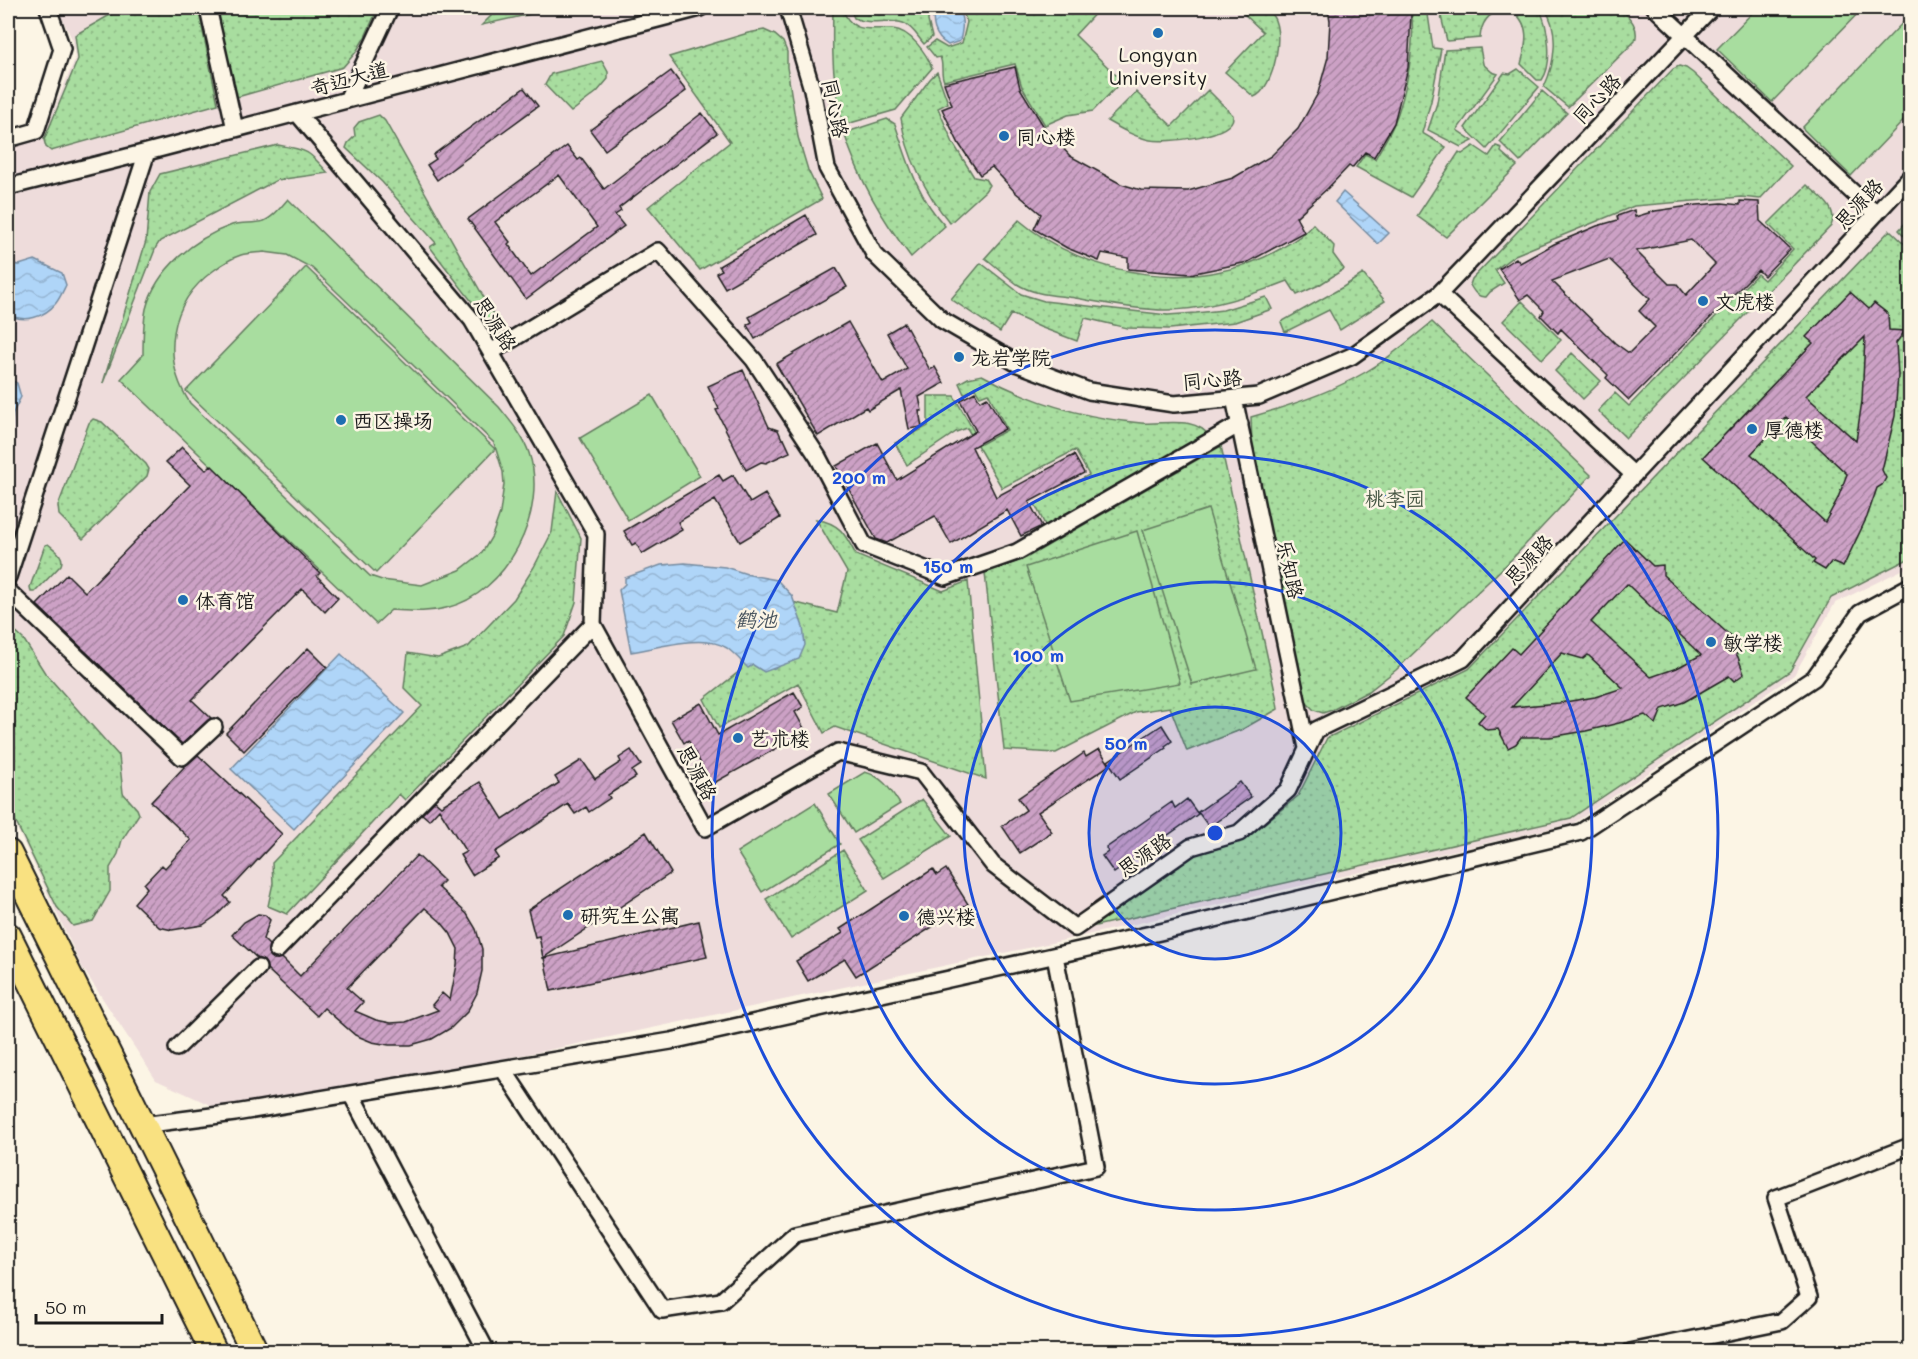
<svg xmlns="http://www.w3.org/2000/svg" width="1918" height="1359" font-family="Mali,'LXGW WenKai TC',sans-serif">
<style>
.built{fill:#eedcdb}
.park{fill:url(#park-dots);stroke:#627c5e;stroke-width:1.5}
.garden{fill:#a8dd9f;stroke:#627c5e;stroke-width:1.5;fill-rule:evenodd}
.water{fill:url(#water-waves);stroke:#748ba0;stroke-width:1.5}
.building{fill:url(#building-hatch);stroke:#1c1c1c;stroke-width:1.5;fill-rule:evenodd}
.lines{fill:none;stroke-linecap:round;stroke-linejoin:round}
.minor-casing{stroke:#1c1c1c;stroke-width:20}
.trunk-casing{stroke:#1c1c1c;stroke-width:30}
.minor{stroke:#fcf5e5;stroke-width:15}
.trunk{stroke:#f9e181;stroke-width:26}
.ring{fill:none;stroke:#1d4ed8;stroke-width:3}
.poi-dot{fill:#1f6fb2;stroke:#fcf5e5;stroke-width:2}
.labels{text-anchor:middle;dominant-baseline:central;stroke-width:5;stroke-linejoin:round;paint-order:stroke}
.poi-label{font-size:20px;fill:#1c1c1c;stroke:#fcf5e5;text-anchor:start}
.street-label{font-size:20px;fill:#1c1c1c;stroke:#fcf5e5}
.park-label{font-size:20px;fill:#465643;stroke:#fcf5e5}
.water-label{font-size:21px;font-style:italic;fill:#48545e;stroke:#fcf5e5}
.centre{fill:#1d4ed8;stroke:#fcf5e5;stroke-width:3}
.ring-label{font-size:18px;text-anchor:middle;font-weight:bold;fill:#1d4ed8;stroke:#fcf5e5;stroke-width:5;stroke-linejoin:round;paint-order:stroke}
</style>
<defs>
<pattern id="park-dots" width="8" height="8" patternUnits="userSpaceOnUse" patternTransform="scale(1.5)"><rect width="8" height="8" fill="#a8dd9f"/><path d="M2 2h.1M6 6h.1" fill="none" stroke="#90bd88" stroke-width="1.8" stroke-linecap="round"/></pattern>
<pattern id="water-waves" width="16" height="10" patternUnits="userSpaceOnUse" patternTransform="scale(1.5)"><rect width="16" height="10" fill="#afd5f8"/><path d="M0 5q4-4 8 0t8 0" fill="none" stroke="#96b6d4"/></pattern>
<pattern id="building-hatch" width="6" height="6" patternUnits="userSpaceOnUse" patternTransform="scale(1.5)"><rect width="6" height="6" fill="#cca1c5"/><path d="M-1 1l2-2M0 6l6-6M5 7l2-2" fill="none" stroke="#a5829f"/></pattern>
</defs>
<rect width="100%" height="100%" fill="#fcf5e5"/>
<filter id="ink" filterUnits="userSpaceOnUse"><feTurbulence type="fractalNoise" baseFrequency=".0167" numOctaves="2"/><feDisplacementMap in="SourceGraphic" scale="12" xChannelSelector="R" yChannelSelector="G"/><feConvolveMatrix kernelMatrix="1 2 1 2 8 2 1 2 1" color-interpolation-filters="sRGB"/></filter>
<g filter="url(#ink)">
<path class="built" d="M57,8h1853v558l-75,37 -41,72 -220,148 -518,119 -512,109 -323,59 -65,-30 -74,-113 -74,-158v-662l34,-10 33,-78 -2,-18z"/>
<path class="park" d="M122,8h76l20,96 -167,47 -5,-4 -2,-7 34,-81 -3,-24z
M216,8h162l-13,29 -9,15 -13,15 -106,30z
M455,8h25l-34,9z
M499,8h58l-75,17z
M842,8c10,28 28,19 51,21 17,1 34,25 39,39l-36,42 -53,15c-11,-40 -11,-75 -10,-115z
M850,8h79l-1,13 4,16 -8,7c-6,-7 -12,-18 -21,-21 -16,-5 -32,3 -49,-5z
M961,8h139l-25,27 47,46 -29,30 -25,4 -23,10 -23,-38 -7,-23 -71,17c-4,-8 0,-16 -4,-24l-4,1 -9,-11 8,-6 12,7 15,-5 5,-21z
M1238,8c11,-1 23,-3 32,5 17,14 4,77 -16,84l-29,-25 38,-40z
M1411,8h16l6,40 8,1 -10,52 -9,32 24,14 -35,50 -55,-30 9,-13 10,5c6,-11 13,-22 18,-33 14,-32 23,-84 18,-118z
M1439,8h63l-1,2c-14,4 -20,14 -21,28l-33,3z
M1511,8h28c9,17 15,55 3,72h-5l-16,-16c6,-21 10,-42 -11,-54z
M1544,8h76c9,9 20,19 15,33l-67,66 -24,-20c11,-23 16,-58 0,-79z
M764,30l11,5 8,7 4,10v15l11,70 10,33 14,29 -122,71 -52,-63 82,-65 -61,-85 79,-24z
M1480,48l3,16 9,8 6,2 -41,56 16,11 -12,6 -33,-17 9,-27 8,-53z
M602,61l6,11v7l-11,13 -26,20 -26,-27 6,-11z
M1679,66l7,2 7,5 98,93 -31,33 -19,-2 -107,9 -119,49 -20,15 9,13 -14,9 -4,5c-9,0 -12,-5 -16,-12l2,-6 201,-210z
M1518,69l21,18 -52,62 -22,-21 39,-55 6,1z
M937,72l11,31 -10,5 15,35 21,34 11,2 4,6 -4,6 -35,32c-24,-29 -44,-68 -49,-105l29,-39z
M1208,90l25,25c3,22 -68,28 -83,25 -15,-3 -29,-11 -43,-19l29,-29 36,34z
M1542,91l25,22 -47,49 -20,-20z
M379,115l6,6 116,207 -1,4 -4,1 -66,-86 6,-4 -54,-61 -36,-34 2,-5 7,-7 -1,-8 5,-6z
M887,119l8,5c13,38 22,72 50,102l-34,31c-31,-41 -51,-76 -67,-124z
M278,145c30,5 31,6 50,28l-51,7 -117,61 -4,6 -53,136 43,-142 4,-49 10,-18z
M1474,146l15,10 7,-10 6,2 -1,4 16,14 -71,71 -29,-21 42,-64 3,2z
M1807,185c12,11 32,23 24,41l-205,212 -28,-27 17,-18 14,13 128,-132 7,6 29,-31 -25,-25z
M1019,220c69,59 182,75 261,29 13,-8 23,-13 33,-25l21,22 -1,8 11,15 -25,16 -22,10 -9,-14c-36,14 -82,29 -121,29 -30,0 -62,-7 -92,-12 -19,-3 -41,-3 -58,-14 -11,-8 -21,-18 -32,-26z
M1890,230l20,19v309l-79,40 -41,73 -219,147 -480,109 103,-72 50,-15 54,-44 29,-58 142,-69z
M981,263l40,31 23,7 88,10 36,4 28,-2 27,-3 43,-13 6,12 -37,13 -65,7 -43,-1 -42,-10 -8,23 -37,-14 -29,-13 -11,18 -49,-33z
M1363,274l22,27 -45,29 -11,-20 -44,22 -4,-10 62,-35z
M1522,301l39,39 -19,19 -39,-38z
M1432,322l159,153 -82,87 -113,108 -27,21 -37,19 -9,3 -9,-3 -8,-8 -54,-256 -1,-29c44,-13 91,-28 129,-54 18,-13 35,-27 52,-41z
M1572,353l29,28 -18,18 -28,-28z
M982,375c50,28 102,43 159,48 23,2 54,-8 69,14 -55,28 -113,54 -164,90l-11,-23 54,-29 -14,-25 -73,38 -35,-60 -11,4 -49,33 -12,-22 33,-17v-30h26l27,48 26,-14 -19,-37 -8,3 -5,-8 -11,6 -5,-11 9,-5z
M93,419l9,3 44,42 3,5 -2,7 -64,63 -24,-24 -1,-9 31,-83z
M1221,446l55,250 2,13 -35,20 -56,22 -17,-44 -34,5 -80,41 -52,-3 -19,-177 41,-15z
M557,491l24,47 -5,64 -12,34 -159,164 -6,-6 -112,120 -19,-8 5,-23 -1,-20 150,-157 -18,-18 4,-35 30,5 30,-11 46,-48 20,-32 18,-35z
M816,519c25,5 29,15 40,36l87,36 25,-10 18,198 -151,-52 -11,6 -26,-50 -79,45 -15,-29 37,-29 3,-80 93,23 10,-41z
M48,544c7,6 17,12 13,21l-26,27h-4l-1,-5 15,-42z
M8,625l16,15 21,33 74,83 4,37 14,16 2,5 -17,26 -4,14 -8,14v23l-17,30 -20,5 -16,-19 -49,-101z
M922,799l29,37 -67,42 -26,-38z
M843,850l25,40 -77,49 -25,-40z"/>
<path class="garden" d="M1757,8h106l-91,94 -55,-53z
M1910,15v99l-59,62 -49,-48z
M288,199l211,208c11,14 24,28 30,46 20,58 -22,141 -83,155 -19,5 -36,3 -55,2l-15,14 -255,-245 22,-24c0,-15 0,-31 3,-46 10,-40 49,-71 86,-84 10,-3 22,-1 32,-4 9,-3 18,-15 24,-22zM264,252l23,3 25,13 182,175 9,29 1,12 -4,29 -8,23 -10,17 -22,17 -38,15 -40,-5 -12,-4 -180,-173c-29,-45 -21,-100 23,-132 8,-6 18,-13 28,-16 7,-2 16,-2 23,-3z
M1910,218v24l-11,-12z
M306,267l189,182 -119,124 -190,-182z
M652,395l48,81 -72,44 -48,-82z
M1208,509l48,160 -64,15 -49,-154z
M1137,531l43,152 -110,18 -44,-134z
M865,772c18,5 25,17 35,32l-46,29 -25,-39z
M815,803l25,41 -78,48 -25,-40z"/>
<path class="water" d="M935,8h23c6,12 5,20 2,33l-12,4c-14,-8 -17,-23 -13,-37z
M1343,192l46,41 -11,11 -43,-42z
M35,260l27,13 4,12c-3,6 -6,13 -10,18 -11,14 -32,21 -48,11v-51l11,2z
M8,379l9,4 4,14 -8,16 -2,20 -3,4z
M685,563l40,4 25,8 27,5 15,16 11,31 2,18 -6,14 -35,13 -11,-7 -5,3c-7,-7 -13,-14 -21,-20 -23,-15 -70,0 -96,4l-12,-62 6,-6v-6l36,-13z
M341,654l63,59 -110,116 -63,-60z"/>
<path class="building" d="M1328,8h82l1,7 -3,53 -14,55 -20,34 -9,-5 -13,16 -3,-2 -21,22 -32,29 8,15 -56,30 -58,12 -62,-5v-11l-26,-5 -3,8 -32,-13 -33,-19 7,-15 -26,-22 -23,-25 -12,8 -21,-31 -17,-35 10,-4 -8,-22 71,-16 5,21 24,39 26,29 51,28 20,6 47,1 45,-13 38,-22 27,-27 20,-36 10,-36 2,-36z
M671,71l15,20 -81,59 -15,-20z
M524,88l14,18 -101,74 -10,-15 9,-6 -3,-4z
M702,113l15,20 -98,75 2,3 -6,4 9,11 -98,73 -58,-80 99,-73 11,14 3,-2 23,31zM559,175l38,52 -66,49 -23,-32 2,-2 -15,-20z
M1740,201l19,1 1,19 30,28 -26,27 -6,-6 -129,130 -23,-22 2,-3 -47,-46 -3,4 -17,-17 3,-5 -16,-16 -8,5 -21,-31 17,-11 4,5 34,-19 43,-18 21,-6 -1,-4 17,-6 1,7 20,-6 42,-6 25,-2 18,2zM1691,240l24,24 -29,31 -9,-11h-8l-33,-33zM1609,259l41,40 -11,12 16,16 -26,26 -14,-10 -63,-62z
M806,215l11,20 -92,53 -9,-15 6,-3 -3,-4z
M836,268l11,19 -92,52 -8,-14 5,-3 -3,-5z
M1850,292l19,17 5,-6 14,11 1,16 16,1 -9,12 2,32 -3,41 -13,54 4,8 -4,7 -5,3 -10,29 -24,50 -12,-5 -6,8 -12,-7 2,-3 -112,-103 110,-114 -7,-6zM1865,337l-3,64 -6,40 -50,-45zM1786,417l61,57 -9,24 -13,24 -74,-68z
M848,322l35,61 24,-14 -20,-36 17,-10 26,47 5,-3 9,16 -25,14 3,14h-3l3,16 -13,2 -8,-39 -33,20 -2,-3 -48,29 -42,-72z
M743,370l26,57 9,3 4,9h2l6,13 -24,11 -5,-1 -15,8 -30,-60 3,-1 -11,-23z
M975,392l5,9 7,-4 18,32 -33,18 24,50 78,-42 10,18 -55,29 13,24 -21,10 -14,-26 -56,34 -16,-28 -48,27 -11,-4 -40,-73 41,-23 20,37 79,-49 -16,-31z
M182,447l24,23 5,-5 109,108 -3,3 21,22 -13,14 -23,-23 -110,111 19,18 -29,26 -145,-139 30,-31 18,18 105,-107 -24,-23z
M719,475l4,6 10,-6 17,28 15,-9 15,24 -40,24 -25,-42 -37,22 4,8 -40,24 -6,-11 -4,2 -8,-14z
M1625,539l28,27 10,-1v10l72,65 -4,5 7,12 6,17 -10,7 -5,-5 -45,26 -22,7 -6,15 -11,-9 -26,8 -33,8 -36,6h-29l-5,7 -8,4 -10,-19 -11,1 -9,-8 7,-8 -19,-17 46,-49 7,6zM1627,584l74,71 -24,13 -26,9 -60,-55zM1562,653l21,6 5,-4 35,33 -28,9 -36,6 -47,4z
M308,648l19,19 -83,84 -18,-18z
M794,692l9,15 -8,5 11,20 -94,52 -24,-44 -4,3 -13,-23 30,-17 17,32z
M1162,725l10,16 -7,5 1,2 -46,31 -12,-18z
M1099,749l11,16 -72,47 14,20 -32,21 -18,-27 24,-16 -8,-12 66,-45 2,4z
M631,750l10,15 -9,6 4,6 -28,18 2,3 -21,14 -3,-5 -11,7 -7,-10 -73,48 4,6 -27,17 -12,-20 6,-3 -27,-43 -10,11 -7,-6 13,-13 6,5 39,-24 23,37 56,-36 -4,-6 27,-17 13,19 26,-17 -2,-4z
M198,755l84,79 -58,62 6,6 -14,14 -13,9 -31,5 -13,-3 -25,-24 13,-15 -3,-4 18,-19 3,3 26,-28 -40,-38 34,-36z
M1240,782l11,15 -42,30 -11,-15z
M1187,799l11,15 -84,59 -12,-17 6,-4 -2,-4 66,-46 3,6z
M646,832l25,41 -128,85 -4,-22 -4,1 -7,-27z
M417,855l27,26 -6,6 29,27 9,15 6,20v22l-5,22 -10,19 -16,16 -19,11 -21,6h-22l-17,-3 -17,-7 -31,-27 -7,8 -50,-47 -3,-8 -7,-3 -25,-23 12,-13 14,-8 7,1 5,5 -7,19 6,6 -1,8 6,6 8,-1 18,18zM425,908l16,14 9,11 8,16 -1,16 -7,35 -8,-7 -10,12 6,5 -32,12 -15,1 -15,-3 -21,-9 8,-9 -16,-14z
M933,869l4,6 9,-6 22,35 -112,72 -11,-17 -37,22 -12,-20 47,-28 -3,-4z
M699,921l8,36 -156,34 -7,-33z"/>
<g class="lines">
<g class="minor-casing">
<path id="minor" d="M208,8l27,121
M788,8l24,81 15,79 47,86 68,66 76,44 71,27 85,13 85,-8 93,-40 87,-62 272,-286
M1655,8l221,206
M347,100l43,-92
M8,139l28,-8 26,-82 -14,-41
M8,187l139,-35 553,-144
M1439,294l195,181
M491,352l167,-101 96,109 64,97 46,88 81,32 72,-25 223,-128
M1234,398l73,350
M8,577l139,-425
M8,591l174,166 32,-30
M593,624l112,204 133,-76 83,20 72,93 82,63 116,-81 48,-14 49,-43 28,-60 147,-71 447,-482
M277,950l316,-326 3,-90 -124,-214 -175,-207
M177,1048l81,-80
M503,1069l159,241 59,-9 74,-67 301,-67 -41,-211
M351,1094l136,258
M142,1125l93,-12 436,-72 489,-109 421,-100 233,-154 46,-65 50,-27
M1630,1352l152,-31 27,-24 -33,-99 134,-52"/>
</g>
<g class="trunk-casing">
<path id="trunk" d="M8,853l247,499
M8,936l206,416"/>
</g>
<use href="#minor" class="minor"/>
<use href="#trunk" class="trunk"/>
</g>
</g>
<circle cx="1215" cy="833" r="126" fill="#1d4ed8" fill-opacity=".12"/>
<g class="ring">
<circle cx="1215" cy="833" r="126"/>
<circle cx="1215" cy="833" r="251"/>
<circle cx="1215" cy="833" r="377"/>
<circle cx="1215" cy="833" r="503"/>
</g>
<g class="poi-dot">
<circle cx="1158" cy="33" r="6"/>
<circle cx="1004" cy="136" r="6"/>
<circle cx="1703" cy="301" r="6"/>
<circle cx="959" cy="357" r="6"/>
<circle cx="341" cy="420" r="6"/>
<circle cx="1752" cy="429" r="6"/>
<circle cx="183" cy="600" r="6"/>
<circle cx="1711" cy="642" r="6"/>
<circle cx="738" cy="738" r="6"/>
<circle cx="568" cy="915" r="6"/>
<circle cx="904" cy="916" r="6"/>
</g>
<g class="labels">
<g class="poi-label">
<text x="1158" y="54" text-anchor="middle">Longyan<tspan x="1158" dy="23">University</tspan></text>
<text x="1016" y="136">同心楼</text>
<text x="1715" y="301">文虎楼</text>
<text x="971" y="357">龙岩学院</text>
<text x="353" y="420">西区操场</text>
<text x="1764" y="429">厚德楼</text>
<text x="195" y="600">体育馆</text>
<text x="1723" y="642">敏学楼</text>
<text x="750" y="738">艺术楼</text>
<text x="580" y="915">研究生公寓</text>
<text x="916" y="916">德兴楼</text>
</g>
<g class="street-label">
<text transform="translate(349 78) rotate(-15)">奇迈大道</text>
<text transform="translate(1596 98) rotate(-47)">同心路</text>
<text transform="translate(836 108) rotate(78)">同心路</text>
<text transform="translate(1858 203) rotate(-47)">思源路</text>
<text transform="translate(496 323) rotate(57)">思源路</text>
<text transform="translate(1212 379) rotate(-5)">同心路</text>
<text transform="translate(1528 559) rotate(-47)">思源路</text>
<text transform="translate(1291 569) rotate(78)">乐知路</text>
<text transform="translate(698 772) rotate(61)">思源路</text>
<text transform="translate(1144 854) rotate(-35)">思源路</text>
</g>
<g class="park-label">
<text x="1395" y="498">桃李园</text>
</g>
<g class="water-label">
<text x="756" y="618">鹤池</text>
</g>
</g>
<circle cx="1215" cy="833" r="9" class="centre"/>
<g class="ring-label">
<text x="859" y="484">200 m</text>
<text x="948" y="573">150 m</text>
<text x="1038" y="662">100 m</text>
<text x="1126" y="750">50 m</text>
</g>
<rect width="1918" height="1359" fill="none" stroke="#fcf5e5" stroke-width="30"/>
<rect x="15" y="15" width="1888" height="1329" fill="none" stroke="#1c1c1c" stroke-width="2" filter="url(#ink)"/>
<path d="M36 1314v9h126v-9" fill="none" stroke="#1c1c1c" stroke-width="3"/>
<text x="45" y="1314" font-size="18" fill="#1c1c1c" stroke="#fcf5e5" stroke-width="4.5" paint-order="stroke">50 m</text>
</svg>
